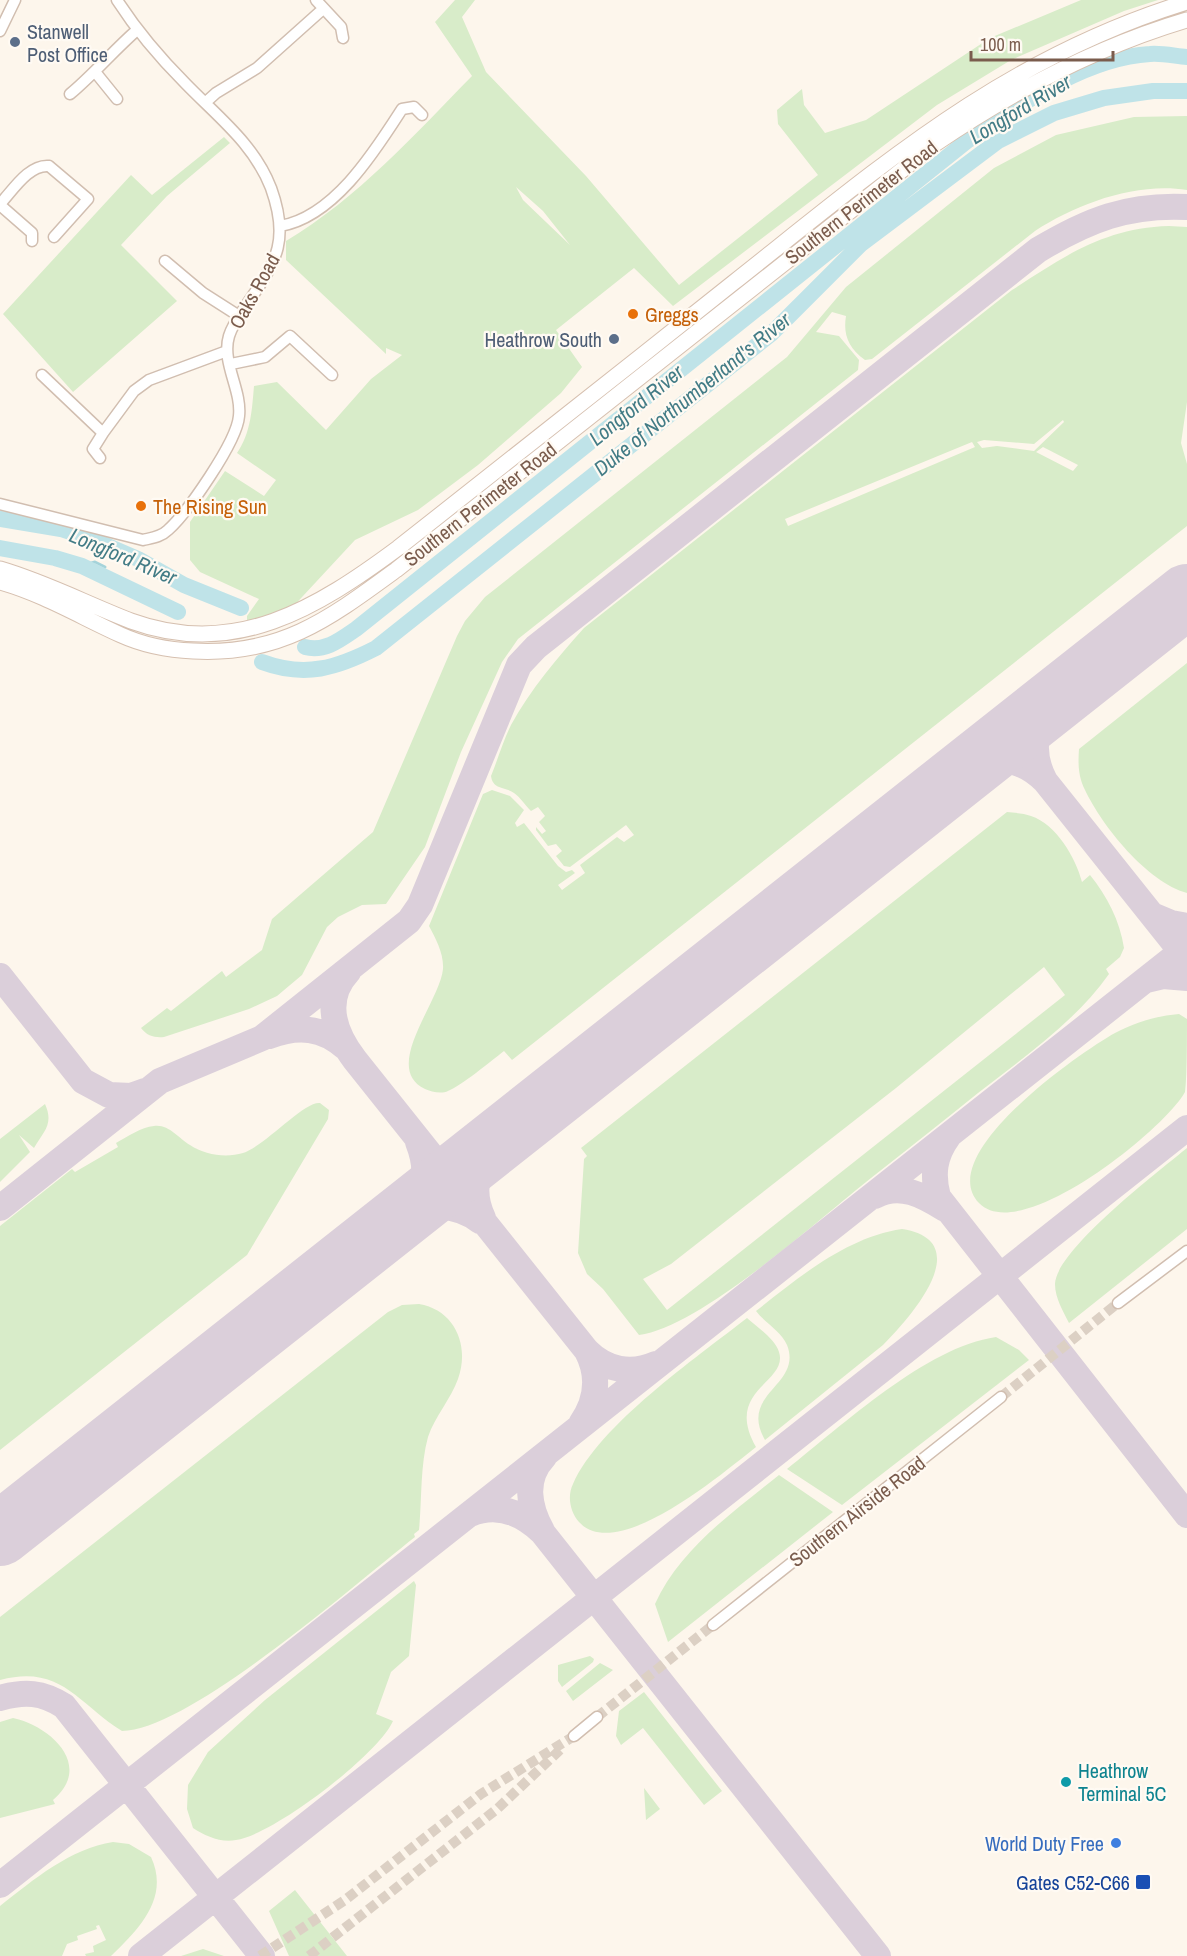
<svg xmlns="http://www.w3.org/2000/svg" width="1187" height="1956" font-family="'Archivo Narrow',sans-serif">
<style>
.green{fill:#d8ecc9;fill-rule:evenodd}
.lines{fill:none;stroke-linecap:round;stroke-linejoin:round}
.stream{stroke:#a5d3da;stroke-width:3}
.river{stroke:#bfe3e8;stroke-width:16}
.taxiway{stroke:#dbcfda;stroke-width:26}
.runway{stroke:#dbcfda;stroke-width:64}
.street-tunnel{stroke:#dcd0c4;stroke-width:10;stroke-dasharray:10 5;stroke-linecap:butt}
.street-casing{stroke:#d1beb0;stroke-width:13}
.secondary-casing{stroke:#d6c0b0;stroke-width:17}
.street{stroke:#fff;stroke-width:10}
.secondary{stroke:#fff;stroke-width:15}
.service-dot{fill:#5c6f8a;stroke:#fffaf3;stroke-width:2}
.food-dot{fill:#e8710a;stroke:#fffaf3;stroke-width:2}
.culture-dot{fill:#0f9aa8;stroke:#fffaf3;stroke-width:2}
.shop-dot{fill:#3f7fe0;stroke:#fffaf3;stroke-width:2}
.transit-dot{fill:#1a4fb4;stroke:#fffaf3;stroke-width:2}
.labels{text-anchor:middle;dominant-baseline:central;stroke-width:4.5;stroke-linejoin:round;paint-order:stroke}
.service-label{font-size:20px;fill:#4e5e75;stroke:#fffaf3;text-anchor:start}
.street-label{font-size:20px;fill:#7a5c4d;stroke:#fffaf3}
.food-label{font-size:20px;fill:#c56008;stroke:#fffaf3;text-anchor:start}
.culture-label{font-size:20px;fill:#0d838f;stroke:#fffaf3;text-anchor:start}
.shop-label{font-size:20px;fill:#366cbe;stroke:#fffaf3;text-anchor:end}
.transit-label{font-size:20px;fill:#164399;stroke:#fffaf3;text-anchor:end}
.water-label{font-size:21px;font-style:italic;fill:#437c86;stroke:#fffaf3}
</style>
<rect width="100%" height="100%" fill="#fdf6ec"/>
<path class="green" d="M455,0h20l-13,17 24,55 100,104 93,109 139,-110 -40,-51 -1,-14 25,-21 2,16 21,28 41,-13 124,-82 91,-38h77l-34,11 -113,49 -74,45 -264,201 -39,-38 -78,62 26,37 -21,26 -83,72 -60,45 -63,30 -65,70 -43,14v-8l12,-17 -59,-27 -10,-12v-38l35,-51 39,25 12,-16 -39,-27c14,-20 15,-44 17,-67l23,-4 49,48 45,-51 31,-24 -16,-7v6l-100,-94v-19c72,-43 128,-106 186,-165l-37,-54zM516,187l27,24 27,34 -47,-45z
M1187,116v74c-52,-8 -110,14 -152,41l-163,128 -7,1c-17,-12 -22,-26 -19,-44l-14,-4 -16,20 23,4 20,24 -1,10 -340,269 -16,23 -41,90 -36,95 -39,57 -24,1 -24,12 -11,10 -25,48 -25,21 -28,13 -85,28c-9,1 -17,-1 -23,-9l26,-20 4,3 51,-40 4,6 36,-27 10,-31 101,-87 84,-196 8,-15 20,-24 302,-240 59,-70 148,-119 62,-33 78,-18z
M224,137l6,6 -63,53 -46,49 56,56 -104,91 -70,-78 128,-139 21,20z
M1169,226l18,1v175l-6,41 6,21v62l-675,534 -8,-9c-13,10 -43,35 -56,40 -6,3 -17,1 -23,-2 -44,-21 15,-87 18,-120 1,-15 -7,-30 -14,-43l54,-132 9,-4 18,6 14,14 -9,13 2,4 7,-4 34,43 8,6 6,-2 3,3 -17,12 4,5 23,-17 -5,-8 37,-28 7,5 10,-7 -8,-10 -56,42 -6,-1 -8,-10 6,-5 -6,-7 -8,2 -12,-16v-3l6,7 4,-3 -7,-9 6,-6 -7,-9 -7,4c-5,-5 -11,-14 -17,-18 -10,-7 -21,-3 -23,-17 7,-17 12,-35 20,-51 19,-35 47,-68 73,-97l428,-338c53,-34 92,-62 157,-64zM1063,420l1,2 -30,29 -37,-5 -15,2 -5,-6 7,-2 50,4zM972,442l3,5 -187,79 -3,-7zM1043,447l35,18 -5,6 -37,-19z
M1187,663v230c-40,-11 -85,-67 -102,-103 -7,-14 -7,-27 -6,-41z
M1007,812c8,1 17,1 24,4 25,8 45,42 51,66l8,-7c17,21 30,46 34,73l-4,9 -14,12 3,5c-34,48 -85,83 -131,119 -35,28 -71,57 -107,85 -52,41 -170,149 -232,157l-36,-46 -16,-15 -9,-21 6,-94 3,-3 -6,-8zM1044,967l21,28 -398,315 -24,-31 28,-15 225,-176z
M1179,1014l8,5c0,16 0,61 -2,73 -21,38 -165,154 -206,111 -46,-48 100,-150 136,-170 21,-11 41,-17 64,-19z
M320,1103l9,7 -1,9 -81,136 -247,195v-224l72,-57 3,3 43,-25 -2,-4c11,-6 25,-16 38,-17 15,-2 24,12 36,19 15,10 36,13 53,8 22,-7 61,-52 77,-50z
M45,1104c9,20 -1,27 -11,44l-15,-13 11,17 -30,30v-43z
M1187,1148v81l-118,94c-6,-12 -14,-25 -14,-39 1,-34 104,-113 132,-136z
M902,1229c77,12 7,90 -19,116l-118,95c-27,-47 38,-54 22,-95 -6,-14 -22,-22 -31,-34 43,-34 91,-74 146,-82z
M419,1304c36,6 51,42 39,75 -7,20 -23,37 -30,58 -8,29 -6,63 -9,93l-5,4 1,3c-59,46 -225,193 -293,194 -45,-28 -61,-67 -122,-51v-63l388,-305 14,-7z
M747,1318c10,9 28,21 32,34 10,31 -56,37 -23,95 -32,25 -139,117 -177,75 -9,-10 -12,-26 -6,-38 26,-59 123,-126 174,-166z
M996,1337l23,13 10,10 -187,145 -55,-36c56,-44 139,-122 209,-132z
M779,1475l54,37 -165,130 -13,-38c24,-54 79,-93 124,-129z
M414,1581l2,4 -7,71 -18,16 -15,42 17,7c-15,34 -120,114 -157,119 -15,3 -31,-4 -43,-12l-6,-19 1,-24 20,-33 57,-52z
M590,1656l4,3 -1,3 -31,25 -4,-6v-16z
M600,1663l13,7 -40,31 -7,-10z
M644,1692l78,99 -18,14 -61,-77 -22,17 -5,-9 3,-25z
M13,1718c37,8 81,47 40,82l2,4 -55,14v-96z
M644,1788l16,21 -14,11z
M113,1842l16,2 22,13c19,41 -12,72 -40,99h-25l-1,-2 9,-2 -1,-6 13,-6 -7,-15 -3,1 1,3 -20,7 1,4 -11,4 -5,12h-62v-50c33,-26 71,-58 113,-64z
M295,1890l52,66h-58l-20,-45z
M203,1949l21,7h-43z"/>
<g class="lines">
<path class="stream" d="M82,566l13,-4 10,5"/>
<path class="river" d="M0,519l61,10 33,11 44,19 46,26 57,23
M0,548l55,10 27,8 96,46
M305,647c20,5 35,-7 51,-18l611,-488c53,-36 116,-83 183,-87 12,-1 25,2 37,3
M262,662c43,16 75,6 114,-14l395,-314 90,-90 137,-103 56,-28 50,-15 49,-7h34"/>
<path class="taxiway" d="M1163,614l24,-8
M1045,781c-16,-30 -10,-56 11,-82
M928,801c38,-29 74,-62 117,-20l142,178
M1152,915l19,8 16,3
M348,972c-26,28 -13,62 7,88l232,291c19,19 44,24 69,13
M0,976l83,105 26,14 22,1 14,-5
M1146,980l17,-4 24,2
M269,1036c29,-11 54,-9 77,12
M948,1137c-14,19 -16,38 -10,60l249,318
M875,1196c25,-14 49,0 70,13
M0,1208l160,-127 102,-43 147,-117 11,-16 99,-240 17,-18 502,-397c50,-30 90,-46 149,-43
M483,1218c-24,-51 20,-78 55,-106l-2,-1
M400,1220c25,-18 56,-17 80,1
M363,1247c26,-34 80,-41 55,-105
M581,1424c16,-23 19,-48 6,-73
M470,1514c28,-12 52,-1 72,18l336,424
M542,1531c-13,-23 -19,-52 2,-74
M0,1698c25,-7 42,-6 64,8l198,250
M0,1885l1187,-938
M141,1956l1046,-828"/>
<path class="runway" d="M0,1534l1187,-938"/>
<path class="street-tunnel" d="M1001,1397l117,-94
M597,1717l116,-92
M260,1956l85,-56 136,-106 93,-58
M309,1956l188,-147 64,-60"/>
<g class="street-casing">
<path id="street" d="M316,0l25,27 2,11
M0,31l15,-31
M96,73l21,26
M70,94c24,-20 43,-43 67,-64
M206,102l10,-9 41,-25 66,-59
M0,204c13,-14 29,-40 49,-38l39,33 -34,38
M0,205l32,28v8
M280,226c54,-9 95,-75 122,-117l12,-2 8,8
M165,261l38,32 36,23
M231,364l34,-7 25,-21 42,39
M42,375l61,58 31,-42 15,-11 78,-29
M100,458l-7,-9 10,-16
M0,504l143,36c8,-2 18,-3 25,-10 19,-17 69,-88 71,-114 3,-26 -18,-54 -10,-80 4,-13 13,-24 20,-35 29,-41 40,-63 22,-113 -17,-44 -53,-71 -85,-104 -26,-26 -49,-53 -69,-84
M1118,1303l69,-52
M713,1625l288,-228
M574,1736l23,-19"/>
</g>
<g class="secondary-casing">
<path id="secondary" d="M0,569c45,13 87,35 131,52 104,38 186,-13 267,-73 112,-89 224,-176 335,-265 148,-117 269,-224 454,-281
M0,582c43,12 81,35 121,53 22,10 48,15 72,16 87,5 136,-32 203,-81l539,-426c78,-53 161,-97 252,-124"/>
</g>
<use href="#street" class="street"/>
<use href="#secondary" class="secondary"/>
</g>
<g class="service-dot">
<circle cx="15" cy="42" r="6"/>
<circle cx="614" cy="339" r="6"/>
</g>
<g class="food-dot">
<circle cx="633" cy="314" r="6"/>
<circle cx="141" cy="506" r="6"/>
</g>
<circle class="culture-dot" cx="1066" cy="1782" r="6"/>
<circle class="shop-dot" cx="1116" cy="1843" r="6"/>
<rect class="transit-dot" x="1135" y="1874" width="16" height="16" rx="3"/>
<g class="labels">
<g class="service-label">
<text x="27" y="31">Stanwell<tspan x="27" dy="23">Post Office</tspan></text>
<text x="602" y="339" text-anchor="end">Heathrow South</text>
</g>
<g class="street-label">
<text transform="translate(861 202) rotate(-38)">Southern Perimeter Road</text>
<text transform="translate(254 291) rotate(-61)">Oaks Road</text>
<text transform="translate(480 504) rotate(-38)">Southern Perimeter Road</text>
<text transform="translate(857 1511) rotate(-38)">Southern Airside Road</text>
</g>
<g class="food-label">
<text x="645" y="314">Greggs</text>
<text x="153" y="506">The Rising Sun</text>
</g>
<g class="culture-label">
<text x="1078" y="1770">Heathrow<tspan x="1078" dy="23">Terminal 5C</tspan></text>
</g>
<g class="shop-label">
<text x="1104" y="1843">World Duty Free</text>
</g>
<g class="transit-label">
<text x="1130" y="1882">Gates C52-C66</text>
</g>
<g class="water-label">
<text transform="translate(1020 109) rotate(-31)">Longford River</text>
<text transform="translate(692 394) rotate(-39)">Duke of Northumberland's River</text>
<text transform="translate(636 405) rotate(-39)">Longford River</text>
<text transform="translate(123 556) rotate(23)">Longford River</text>
</g>
</g>
<path d="M971 51v9h142v-9" fill="none" stroke="#7a5c4d" stroke-width="3"/>
<text x="980" y="51" font-size="18" fill="#7a5c4d" stroke="#fffaf3" stroke-width="4.5" paint-order="stroke">100 m</text>
</svg>
